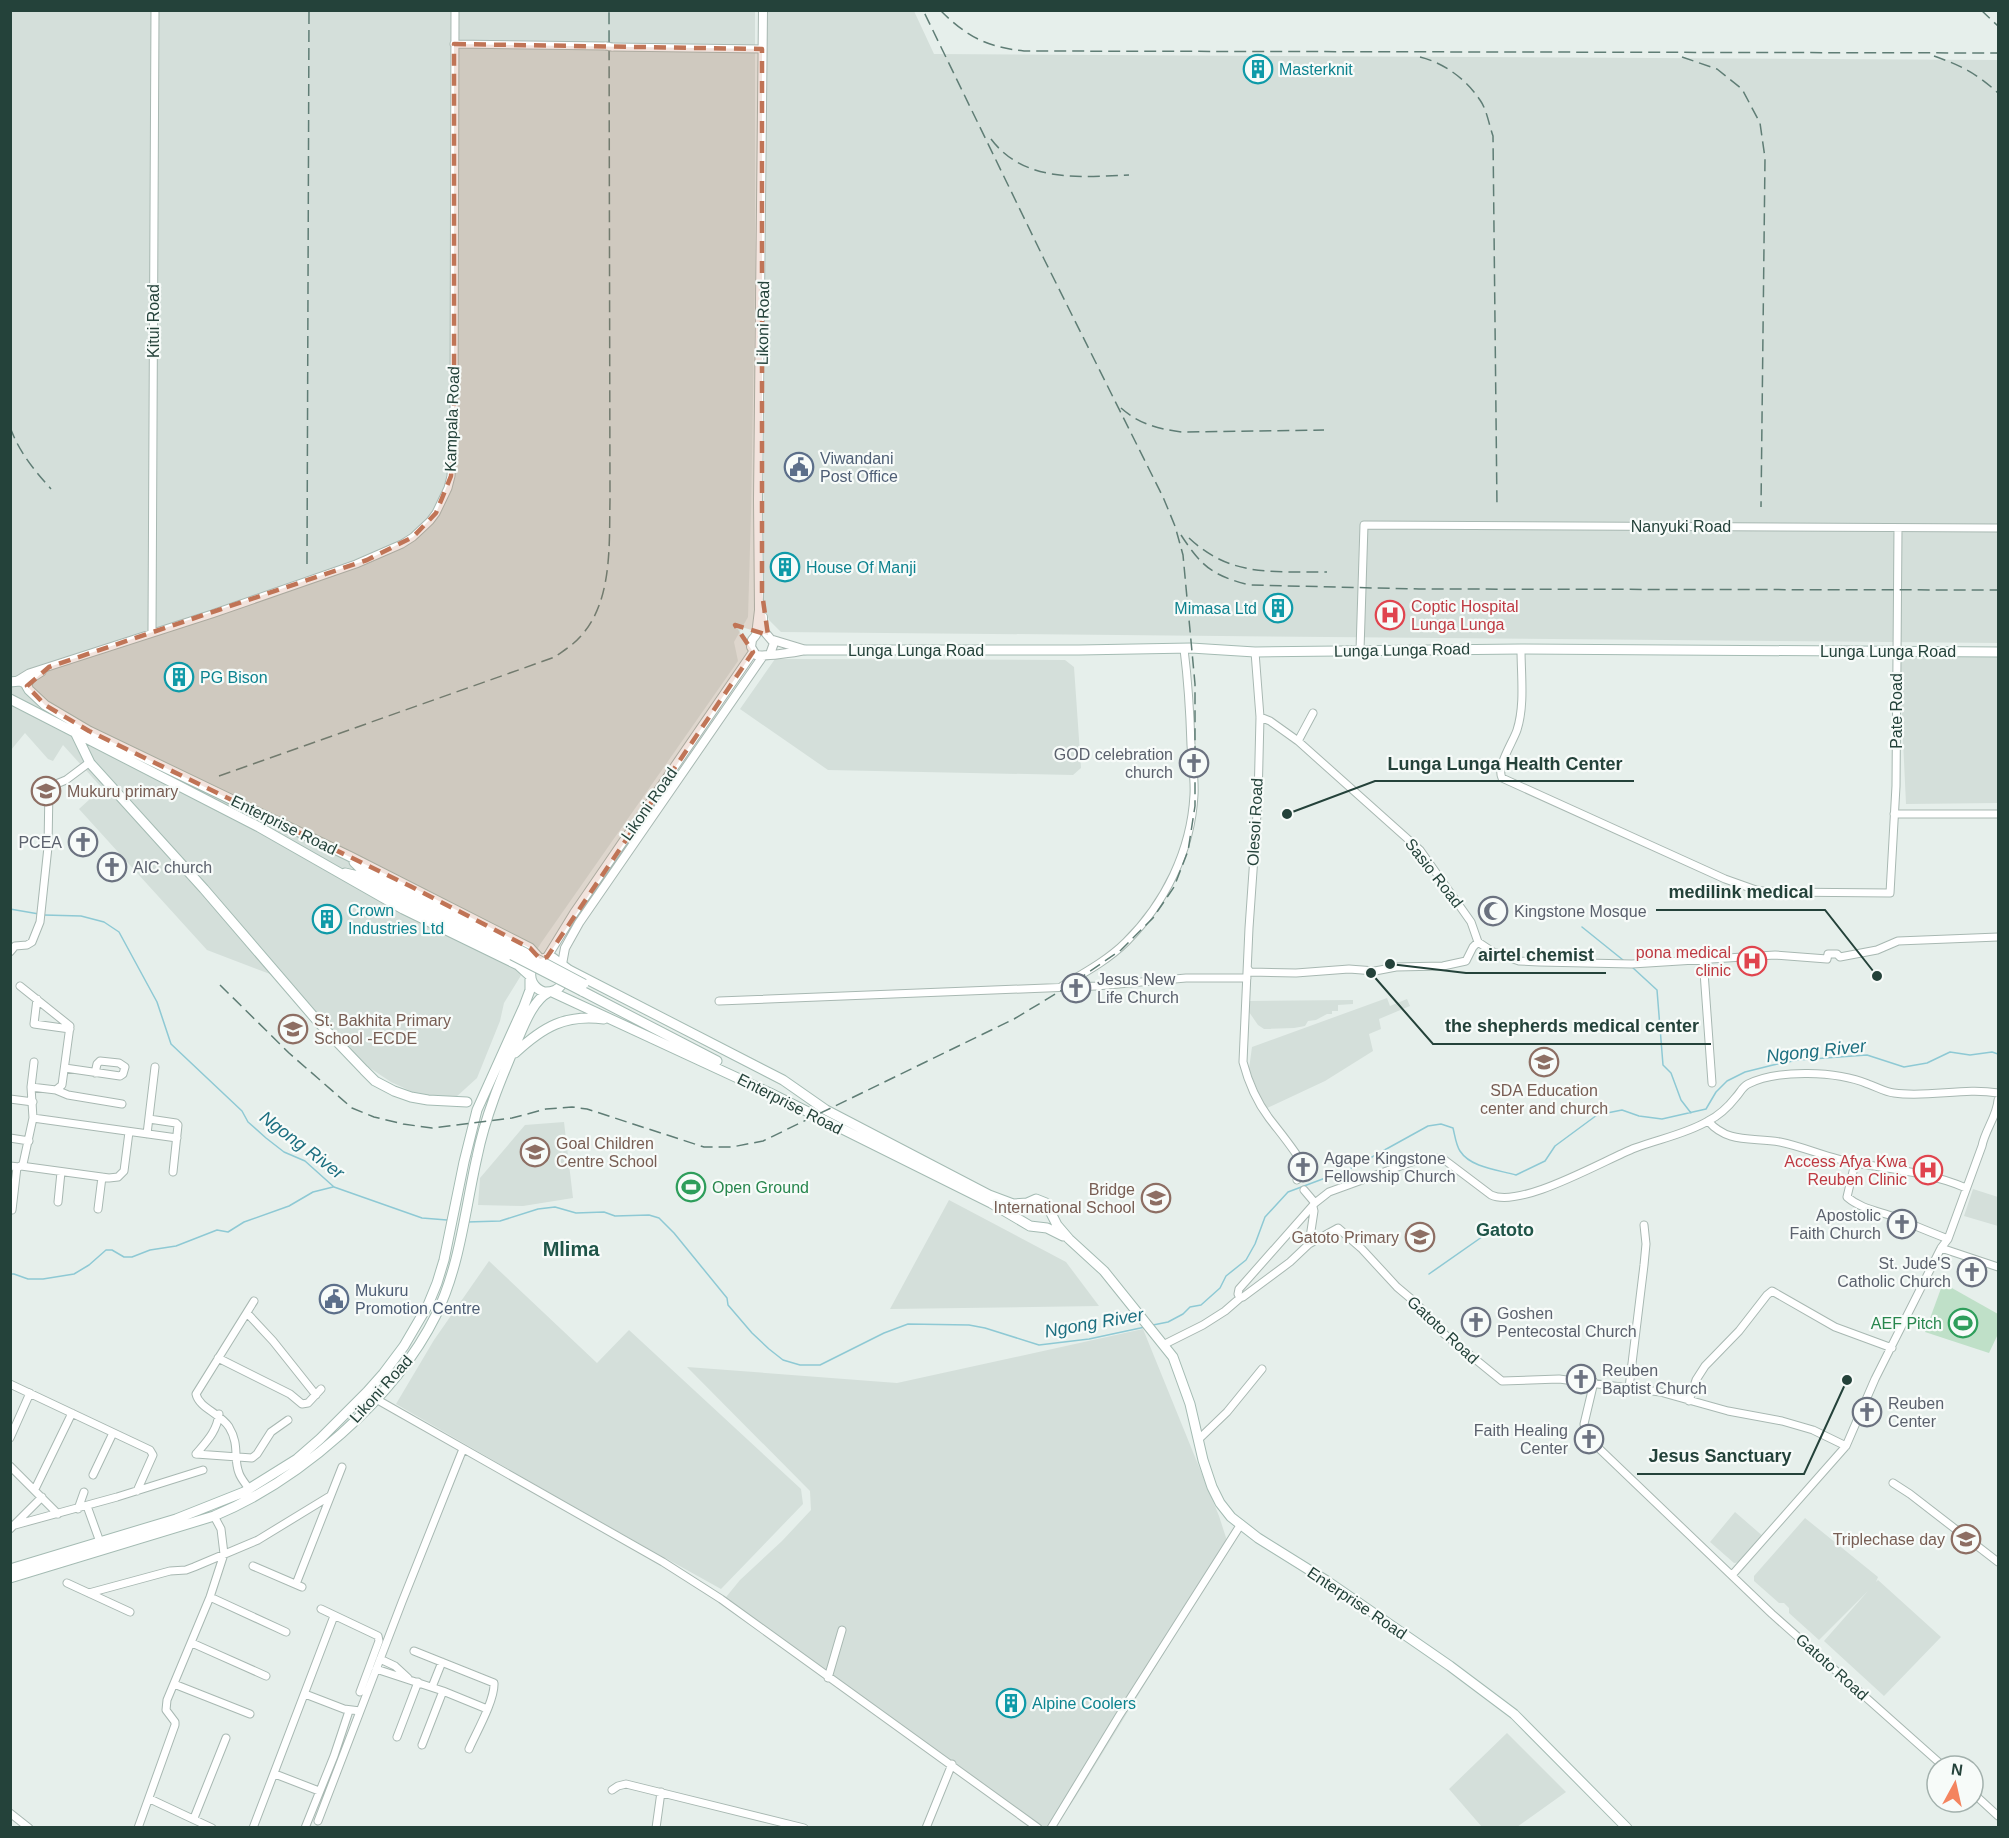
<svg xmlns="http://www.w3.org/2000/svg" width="2009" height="1838" font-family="Arial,sans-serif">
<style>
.built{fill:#d4dfda}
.green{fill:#bfe0c8}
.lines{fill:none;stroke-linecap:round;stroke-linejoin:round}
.stream{stroke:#8ec9d4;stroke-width:1.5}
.minor-casing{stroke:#a8b8b2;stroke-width:9}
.tertiary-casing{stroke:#a8b8b2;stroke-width:10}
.secondary-casing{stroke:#a4bbb3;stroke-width:11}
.minor{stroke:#fff;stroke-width:7}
.tertiary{stroke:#fff;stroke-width:8}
.secondary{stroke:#fff;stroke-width:9}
.rail{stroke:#5f7d75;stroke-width:1.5;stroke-dasharray:12 6;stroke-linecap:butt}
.minor-bridge-casing{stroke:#a8b8b2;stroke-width:9;stroke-linecap:butt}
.secondary-bridge-casing{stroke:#a4bbb3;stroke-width:11;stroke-linecap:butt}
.minor-bridge{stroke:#fff;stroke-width:7}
.secondary-bridge{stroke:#fff;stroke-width:9}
.marked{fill:#c07456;fill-opacity:0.2;stroke:#c07456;stroke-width:4.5;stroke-dasharray:12 8;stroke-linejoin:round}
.labels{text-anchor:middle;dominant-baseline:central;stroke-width:4.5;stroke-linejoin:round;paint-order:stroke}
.culture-label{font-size:16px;fill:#0d838f;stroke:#f7fbf9;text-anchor:start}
.street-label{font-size:16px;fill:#24423a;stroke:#f7fbf9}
.service-label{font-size:16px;fill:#4e5e75;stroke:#f7fbf9;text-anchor:start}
.health-label{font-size:16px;fill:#be3a42;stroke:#f7fbf9;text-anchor:end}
.worship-label{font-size:16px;fill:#5b616d;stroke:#f7fbf9;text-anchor:start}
.education-label{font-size:16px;fill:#785e54;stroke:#f7fbf9;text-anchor:start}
.leisure-label{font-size:16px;fill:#27864d;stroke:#f7fbf9;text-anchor:start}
.water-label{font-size:18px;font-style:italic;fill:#1c6f80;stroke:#f7fbf9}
.neighbourhood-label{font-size:18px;font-weight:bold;fill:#1f5548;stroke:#f7fbf9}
.quarter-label{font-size:20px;font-weight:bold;fill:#1f5548;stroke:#f7fbf9}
.leader{fill:none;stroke:#24423a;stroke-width:2}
.callout-dot{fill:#24423a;stroke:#f7fbf9;stroke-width:2}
.callout-label{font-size:18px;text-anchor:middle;font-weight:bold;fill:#24423a;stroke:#f7fbf9;stroke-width:4.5;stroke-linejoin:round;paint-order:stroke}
</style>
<rect width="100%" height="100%" fill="#e6efeb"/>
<path class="built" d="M10,11h745v271l-4,231 -3,104 -14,25 4,19 -197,282 -37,60 -4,18 -23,57 -22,20 -36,-3 -28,-13 -24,-16 -97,-92 -63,-24 -128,-141 23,-21 -39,-43 -10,16 -5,-2 -23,-26 -14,17z
M767,11h147l20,43 1064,6v583l-1217,-11 -12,-12 -6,-19z
M1899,654l99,1v148l-92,1z
M775,659l290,1 9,7 7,101 -8,7 -245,-5 -88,-61z
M1387,998l3,8 17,-7 3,7 -31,13 2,10 -12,5 4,17 -48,30 -60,28 -16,-40 3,-22z
M1353,1000v4l-15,1v6h-6v3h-5l-11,6 -8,1 -3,5 -11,2 -30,1 -6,-4 -9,-13v-11z
M564,1122l9,76 -50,8 -45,-1 2,-27 45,-53z
M1973,1189l25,8v29l-34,-10z
M949,1200l117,62 33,44 -209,3z
M489,1261l108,102 32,-33 172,159 2,15 -82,85 -133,-74 -192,-111 38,-64z
M1143,1329l76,187 10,31 -154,251 -20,29h-16l-317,-225 18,-22 42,-39 29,-31 -1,-19 -123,-124 210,16z
M1735,1512l30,26 -23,24 -8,1 -24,-21z
M1805,1518l73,59 -2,5 2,-2 63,57 -57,59 -60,-55 44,-50 -49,49 -30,-27v-5l-5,-5h-5l-25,-22v-5z
M1507,1733l59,59 -49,35h-35l-33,-38z"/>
<path class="green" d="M1943,1283l55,31v20l-9,19 -64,-21z"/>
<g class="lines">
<path class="stream" d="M10,909l29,5
M44,915l37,1 23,6 15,10 38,70 14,42 71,67 6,11 18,16 18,14 21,9 29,26 88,31 25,2
M1582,927l41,33
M1632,967l25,23 6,75 8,8 10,27 10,13
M467,1222l33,-1 38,-12 17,-2 21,6 28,-1 11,4 34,-1 10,3 15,15 53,65 1,7 24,28 17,16 14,11 17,5h20l64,-32 24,-9 61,1 16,3 54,17 50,-6 56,-12
M10,1274h4l14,5h15l31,-5 15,-9 17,-15h6l12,7h8l18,-7 26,-4 41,-16 11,2 16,-10 45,-16 24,-14 20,-5
M1429,1274l70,-49
M1153,1325l15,-3 15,-8 7,-7 11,-2 19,-17 6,-12 20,-16 9,-16 10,-27 23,-25 64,-24 76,-42 13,-2 12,4c2,8 3,17 7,23 11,17 39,19 56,24l29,-14 10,-15 42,-31 25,-5 17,6 23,3 44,-10 10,-17 11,-11 18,-9 28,-7 25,-5 69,-5 37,12 23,-4 23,-11 20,3 22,-3 6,2"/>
<g class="minor-casing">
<path id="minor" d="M454,44l152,2
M612,47l150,2
M152,632l3,-622
M1521,649c0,26 4,56 -4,81 -4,12 -21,37 -15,48l223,101 31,11 13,2 121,1 6,-107 2,-258
M1360,650l4,-125 634,3
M1255,652l5,65 -2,83 -9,128 -6,134c5,19 14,40 26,56 13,17 26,32 36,50l1,4 -9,8
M16,681l13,-8 183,-59 144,-50 46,-20 11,-7 17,-16 6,-8 12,-25 3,-12 3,-57 1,-409
M27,686l4,-7 11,-7
M1260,717l10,4 28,20 122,109 51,72 7,20 15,10 26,9 20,1 93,2 143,-9 52,4 1,-5h9l3,3 37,-7 21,-9 100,-4
M1298,741l15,-28
M1894,814h104
M10,952l5,-6 12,-1 5,-3 8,-20 8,-75 1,-60 17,-7 24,-18
M1703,958l9,125
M1248,969l2,3 46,1 53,-4 26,2 21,-4 47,-1 23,-5 7,-14 5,-5
M20,986l50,40 -8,59 -6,5
M1062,986c22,-13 46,-26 64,-44 39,-39 65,-91 68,-147 1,-16 -2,-34 -3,-50 -1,-33 -3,-64 -7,-96
M37,999l-3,25 36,5
M719,1001l377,-15 90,-8h61
M65,1068l55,8 3,-2 2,-7 -6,-4 -19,-2 -3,3 -2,9
M31,1087l25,3 12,5 54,9
M10,1099l23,3
M33,1118l144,20
M149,1119l27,4 2,2 -5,47
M1708,1121c20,23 44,16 72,21 25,5 50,17 75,21 37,6 77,10 111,25
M147,1134l8,-67
M10,1138l19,3
M1855,1163l-8,34c14,12 31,14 48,20 17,8 35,15 53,22
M10,1166l9,1 4,-3 10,-46 -2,-31 3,-25
M21,1166l88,12 9,-1 6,-6 5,-39
M1304,1190l11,13
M58,1202l3,-30
M98,1209l4,-32
M12,1210l5,-43
M1309,1244l5,-33 -1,-4
M1941,1248l7,-9 34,-93c3,-16 15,-30 16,-46
M1240,1298l-2,-4 1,-5 76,-86 14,-11 88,-32 25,-2 49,37c30,14 113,-35 144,-47 24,-9 51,-14 73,-27 10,-5 21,-15 28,-24 4,-4 6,-10 12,-13 30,-15 89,-13 120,0 9,3 17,8 26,9 35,5 70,-6 104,0
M247,1313l26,28 43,54
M1163,1345l40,-20 22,-14 15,-13 3,-1 47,-35 19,-18 29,-16 23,20 36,39 19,16 27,30 59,48 57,-2 101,13 68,19 54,10 31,9 33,16
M218,1358l72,36 12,10 6,-1 13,-14
M1594,1382l-10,42 2,12 186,178 171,152
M10,1384l140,66 3,5 -16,36
M1629,1388l15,-123 2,-21 -2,-19
M376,1399l287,163 58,37 317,229
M1689,1401l7,-21 9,-14 34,-35 28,-36 5,-4 63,36 57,21
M10,1438l20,-45
M1200,1438l27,-26 35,-43
M196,1454l56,4 5,-4 14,-22 17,-12
M196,1454c11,-13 21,-23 23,-40
M10,1466l48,48
M93,1475l20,-42
M1893,1483l17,11 88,68
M35,1489l37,-76
M249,1489c-3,-5 -8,-10 -10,-16 -6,-15 1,-28 -10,-46 -9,-14 -30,-19 -33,-33l58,-93
M87,1506l13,36
M78,1509l6,-17
M15,1525l102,-28 86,-27
M10,1529l32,-32
M253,1566l49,21
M1733,1574l113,-128 29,-67 66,-131 57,19
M67,1583l63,29
M296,1584l46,-117
M89,1593l81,-22 16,-1 8,-3 64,-27 72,-44
M210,1597l76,35
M321,1609l57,27 1,5 -19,51
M192,1643l74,33
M414,1651l80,32c1,17 -18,50 -25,66
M380,1659l15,7 13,12
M376,1669l67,22 44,18
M828,1678l14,-48
M174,1684l76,30
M432,1687l10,-25
M305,1694l39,15 16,2
M397,1737l21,-55
M422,1745l21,-54
M275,1774l44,17
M612,1790l6,-4 8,-2 178,44
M1973,1793l25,23
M150,1799l62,29
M10,1813l19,15
M194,1818l32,-80
M318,1821l84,-219 61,-153
M138,1828l37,-103v-3l-9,-12 1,-10 43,-103 14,-43 -3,-25 -7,-13
M253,1828l81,-212
M305,1828l29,-72 14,-42
M656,1828l5,-36
M926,1828l26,-64
M1051,1828l68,-112 122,-192"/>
</g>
<g class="tertiary-casing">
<path id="tertiary" d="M763,10l-5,490 1,110 -3,25 -4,5 -1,7 5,8c8,2 40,-3 50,-5
M763,617v13l11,13 -4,11
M773,640l33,10
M547,957l27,-44 179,-261
M562,964l3,-16 14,-25 184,-267"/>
</g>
<g class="secondary-casing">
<path id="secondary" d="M806,650h273l112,-2 64,4 266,-3 477,3
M10,682l10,-1 5,2 4,7 16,15 44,26 260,125 181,92 10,11
M10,699l249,128 144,82 115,56 12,11
M76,734l14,29 114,126 116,135 44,46 11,11 19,10 17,6 17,3 39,2
M354,862l7,7 155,79
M345,873l13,3 154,79
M563,966c6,14 -3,27 -19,26 -22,-8 -15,-37 9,-34l16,12 214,110 43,30 163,85 24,9 14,-1 9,-4 10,4 11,22 12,14 35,32 69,86 17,47 13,56 9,27 8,16 11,14 27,21 69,43 123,85 64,48 113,114
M582,991l135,70
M552,992l218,101 221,110 39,23 17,2 16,8
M515,1053c28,-26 50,-39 89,-34
M10,1569l166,-50 68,-27 53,-33 23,-20 47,-47 16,-18 21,-28 24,-41 9,-22 7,-23 20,-98 13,-52 47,-104 6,-16v-11
M10,1578l204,-62c85,-35 181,-118 222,-201 24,-49 29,-105 41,-158 8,-40 24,-78 40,-116 7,-16 16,-41 32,-49"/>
</g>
<use href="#minor" class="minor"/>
<use href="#tertiary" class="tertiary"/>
<use href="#secondary" class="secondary"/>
<path class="rail" d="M940,10c27,27 47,37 84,41l974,2
M1981,10l17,16
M1934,56c28,10 42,17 64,37
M1420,57c24,6 46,22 60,43 7,10 9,25 13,36l4,372
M1682,57l35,12 25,20 18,34 5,35 -4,349
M991,139c33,44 89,38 138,36
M1121,408c18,16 37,21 61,24l142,-2
M10,427c9,25 24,43 41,62
M1181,535c21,32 31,40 68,50l170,4 579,1
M1189,538c43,40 84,33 138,34
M307,564l2,-554
M219,776l336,-119c8,-6 18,-12 25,-20 33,-35 29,-93 30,-138l-1,-489
M220,985l69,68 63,55 22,9 29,7 29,4 80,-10 34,-9 26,-2 15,2 117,38h28l31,-6 251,-122 53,-32 54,-37 32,-32 21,-31 14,-36 7,-45v-122l-12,-129 -8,-29 -12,-29 -119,-238 -121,-249"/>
<g class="minor-bridge-casing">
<path id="minor-bridge" d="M606,46l6,1"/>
</g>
<g class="secondary-bridge-casing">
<path id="secondary-bridge" d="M516,948l68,36
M512,955l70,36"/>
</g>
<use href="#minor-bridge" class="minor-bridge"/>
<use href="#secondary-bridge" class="secondary-bridge"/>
</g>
<path class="marked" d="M454,44l308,5v544l6,42 -33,-10 18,27 -206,305 -7,2 -10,-11 -120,-62 -321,-155 -44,-26 -18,-19 22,-19 318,-107 46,-23 23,-24 15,-37 3,-57z"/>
<defs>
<g id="building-ring" transform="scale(1.5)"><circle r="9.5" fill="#f7fbf9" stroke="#0f9aa8" stroke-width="1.5"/><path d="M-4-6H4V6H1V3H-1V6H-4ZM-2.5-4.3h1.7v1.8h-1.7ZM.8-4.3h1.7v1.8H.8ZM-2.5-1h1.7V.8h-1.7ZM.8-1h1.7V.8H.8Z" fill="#0f9aa8"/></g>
<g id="civic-ring" transform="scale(1.5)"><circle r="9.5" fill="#f7fbf9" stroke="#5c6f8a" stroke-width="1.5"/><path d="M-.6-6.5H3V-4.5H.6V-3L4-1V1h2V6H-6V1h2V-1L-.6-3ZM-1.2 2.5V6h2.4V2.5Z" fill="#5c6f8a"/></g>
<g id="hospital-ring" transform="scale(1.5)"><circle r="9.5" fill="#f7fbf9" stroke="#e0444e" stroke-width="1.5"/><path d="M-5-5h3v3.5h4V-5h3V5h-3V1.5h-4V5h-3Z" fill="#e0444e"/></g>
<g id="church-ring" transform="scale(1.5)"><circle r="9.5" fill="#f7fbf9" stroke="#6b7280" stroke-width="1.5"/><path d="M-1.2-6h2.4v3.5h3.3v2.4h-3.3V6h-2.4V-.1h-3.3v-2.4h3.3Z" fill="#6b7280"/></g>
<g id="school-ring" transform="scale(1.5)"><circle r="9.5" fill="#f7fbf9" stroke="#8d6e63" stroke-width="1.5"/><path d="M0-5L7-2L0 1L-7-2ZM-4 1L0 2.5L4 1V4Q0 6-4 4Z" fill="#8d6e63"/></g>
<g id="mosque-ring" transform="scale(1.5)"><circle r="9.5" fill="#f7fbf9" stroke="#6b7280" stroke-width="1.5"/><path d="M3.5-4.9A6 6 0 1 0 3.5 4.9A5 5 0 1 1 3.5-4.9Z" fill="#6b7280"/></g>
<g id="stadium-ring" transform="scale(1.5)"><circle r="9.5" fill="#f7fbf9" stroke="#2e9e5b" stroke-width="1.5"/><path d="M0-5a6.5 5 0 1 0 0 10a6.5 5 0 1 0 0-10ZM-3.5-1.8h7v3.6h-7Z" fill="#2e9e5b"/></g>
</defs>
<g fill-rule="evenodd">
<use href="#building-ring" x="1258" y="69"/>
<use href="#civic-ring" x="799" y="467"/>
<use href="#building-ring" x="785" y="567"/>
<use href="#building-ring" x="1278" y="608"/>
<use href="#hospital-ring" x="1390" y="615"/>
<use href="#building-ring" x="179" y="677"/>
<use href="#church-ring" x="1194" y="763"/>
<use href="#school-ring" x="46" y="791"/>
<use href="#church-ring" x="83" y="842"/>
<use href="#church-ring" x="112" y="867"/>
<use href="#mosque-ring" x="1493" y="911"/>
<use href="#building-ring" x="327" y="919"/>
<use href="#hospital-ring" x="1752" y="961"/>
<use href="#church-ring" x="1076" y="988"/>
<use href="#school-ring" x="293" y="1029"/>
<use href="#school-ring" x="1544" y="1062"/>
<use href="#school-ring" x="535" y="1152"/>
<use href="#church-ring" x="1303" y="1167"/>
<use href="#hospital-ring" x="1928" y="1170"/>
<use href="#stadium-ring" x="691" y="1187"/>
<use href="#school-ring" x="1156" y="1198"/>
<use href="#church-ring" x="1902" y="1224"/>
<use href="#school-ring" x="1420" y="1237"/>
<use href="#church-ring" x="1972" y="1272"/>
<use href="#civic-ring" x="334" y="1299"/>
<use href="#church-ring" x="1476" y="1322"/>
<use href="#stadium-ring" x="1963" y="1323"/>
<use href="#church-ring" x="1581" y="1379"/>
<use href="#church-ring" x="1867" y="1412"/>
<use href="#church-ring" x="1589" y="1439"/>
<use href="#school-ring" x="1966" y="1539"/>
<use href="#building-ring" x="1011" y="1703"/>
</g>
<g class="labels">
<g class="culture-label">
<text x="1279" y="69">Masterknit</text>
<text x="806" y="567">House Of Manji</text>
<text x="1257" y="608" text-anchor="end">Mimasa Ltd</text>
<text x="200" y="677">PG Bison</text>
<text x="348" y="910">Crown<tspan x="348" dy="18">Industries Ltd</tspan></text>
<text x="1032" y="1703">Alpine Coolers</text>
</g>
<g class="street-label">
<text transform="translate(153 321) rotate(-90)">Kitui Road</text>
<text transform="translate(763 323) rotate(-89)">Likoni Road</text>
<text transform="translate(452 419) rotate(-88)">Kampala Road</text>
<text x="1681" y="526">Nanyuki Road</text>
<text x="916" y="650">Lunga Lunga Road</text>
<text transform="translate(1402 650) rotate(-1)">Lunga Lunga Road</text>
<text x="1888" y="651">Lunga Lunga Road</text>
<text transform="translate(1896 711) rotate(-90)">Pate Road</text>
<text transform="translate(649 804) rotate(-55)">Likoni Road</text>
<text transform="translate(1255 822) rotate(-87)">Olesoi Road</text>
<text transform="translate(284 825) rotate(26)">Enterprise Road</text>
<text transform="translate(1434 873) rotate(52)">Sasio Road</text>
<text transform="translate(790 1104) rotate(27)">Enterprise Road</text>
<text transform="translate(1443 1330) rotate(43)">Gatoto Road</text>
<text transform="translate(381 1389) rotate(-48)">Likoni Road</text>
<text transform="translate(1357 1603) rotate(34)">Enterprise Road</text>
<text transform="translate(1832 1667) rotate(42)">Gatoto Road</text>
</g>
<g class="service-label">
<text x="820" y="458">Viwandani<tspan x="820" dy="18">Post Office</tspan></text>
<text x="355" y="1290">Mukuru<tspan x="355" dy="18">Promotion Centre</tspan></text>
</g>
<g class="health-label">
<text x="1411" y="606" text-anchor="start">Coptic Hospital<tspan x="1411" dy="18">Lunga Lunga</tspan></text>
<text x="1731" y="952">pona medical<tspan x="1731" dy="18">clinic</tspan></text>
<text x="1907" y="1161">Access Afya Kwa<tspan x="1907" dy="18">Reuben Clinic</tspan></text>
</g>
<g class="worship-label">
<text x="1173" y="754" text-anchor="end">GOD celebration<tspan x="1173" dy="18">church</tspan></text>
<text x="62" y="842" text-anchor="end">PCEA</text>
<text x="133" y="867">AIC church</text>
<text x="1514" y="911">Kingstone Mosque</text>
<text x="1097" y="979">Jesus New<tspan x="1097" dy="18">Life Church</tspan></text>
<text x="1324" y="1158">Agape Kingstone<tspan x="1324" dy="18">Fellowship Church</tspan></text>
<text x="1881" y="1215" text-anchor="end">Apostolic<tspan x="1881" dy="18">Faith Church</tspan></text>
<text x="1951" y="1263" text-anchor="end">St. Jude'S<tspan x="1951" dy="18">Catholic Church</tspan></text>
<text x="1497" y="1313">Goshen<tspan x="1497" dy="18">Pentecostal Church</tspan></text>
<text x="1602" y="1370">Reuben<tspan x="1602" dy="18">Baptist Church</tspan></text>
<text x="1888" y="1403">Reuben<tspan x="1888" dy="18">Center</tspan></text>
<text x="1568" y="1430" text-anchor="end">Faith Healing<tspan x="1568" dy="18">Center</tspan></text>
</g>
<g class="education-label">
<text x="67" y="791">Mukuru primary</text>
<text x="314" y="1020">St. Bakhita Primary<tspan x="314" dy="18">School -ECDE</tspan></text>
<text x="1544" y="1090" text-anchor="middle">SDA Education<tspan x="1544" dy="18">center and church</tspan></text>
<text x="556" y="1143">Goal Children<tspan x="556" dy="18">Centre School</tspan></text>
<text x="1135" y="1189" text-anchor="end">Bridge<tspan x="1135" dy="18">International School</tspan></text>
<text x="1399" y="1237" text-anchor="end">Gatoto Primary</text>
<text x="1945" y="1539" text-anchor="end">Triplechase day</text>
</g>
<g class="leisure-label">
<text x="712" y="1187">Open Ground</text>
<text x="1942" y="1323" text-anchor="end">AEF Pitch</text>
</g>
<g class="water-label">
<text transform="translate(1816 1051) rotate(-6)">Ngong River</text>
<text transform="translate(302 1145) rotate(37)">Ngong River</text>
<text transform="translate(1094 1323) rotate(-10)">Ngong River</text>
</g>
<g class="neighbourhood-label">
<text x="1505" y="1230">Gatoto</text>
</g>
<g class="quarter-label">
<text x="571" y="1249">Mlima</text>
</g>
</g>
<path class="leader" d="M1287 814L1375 781H1634M1877 976L1825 910H1656M1390 964L1466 973H1606M1371 973L1433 1044H1711M1847 1380L1804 1474H1637"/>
<g class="callout-dot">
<circle cx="1287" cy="814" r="6"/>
<circle cx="1877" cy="976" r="6"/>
<circle cx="1390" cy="964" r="6"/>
<circle cx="1371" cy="973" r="6"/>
<circle cx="1847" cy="1380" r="6"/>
</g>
<g class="callout-label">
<text x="1505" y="770">Lunga Lunga Health Center</text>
<text x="1741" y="898">medilink medical</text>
<text x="1536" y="961">airtel chemist</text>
<text x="1572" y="1032">the shepherds medical center</text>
<text x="1720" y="1462">Jesus Sanctuary</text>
</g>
<rect width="2009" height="1838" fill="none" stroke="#24423a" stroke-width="24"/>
<g transform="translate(1955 1784) rotate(8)"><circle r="28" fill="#f7fbf9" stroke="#a3b1ad" stroke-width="1.5"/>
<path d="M0-4.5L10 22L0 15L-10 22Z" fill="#f4845f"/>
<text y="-9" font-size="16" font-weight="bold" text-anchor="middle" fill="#24423a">N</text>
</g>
</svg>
